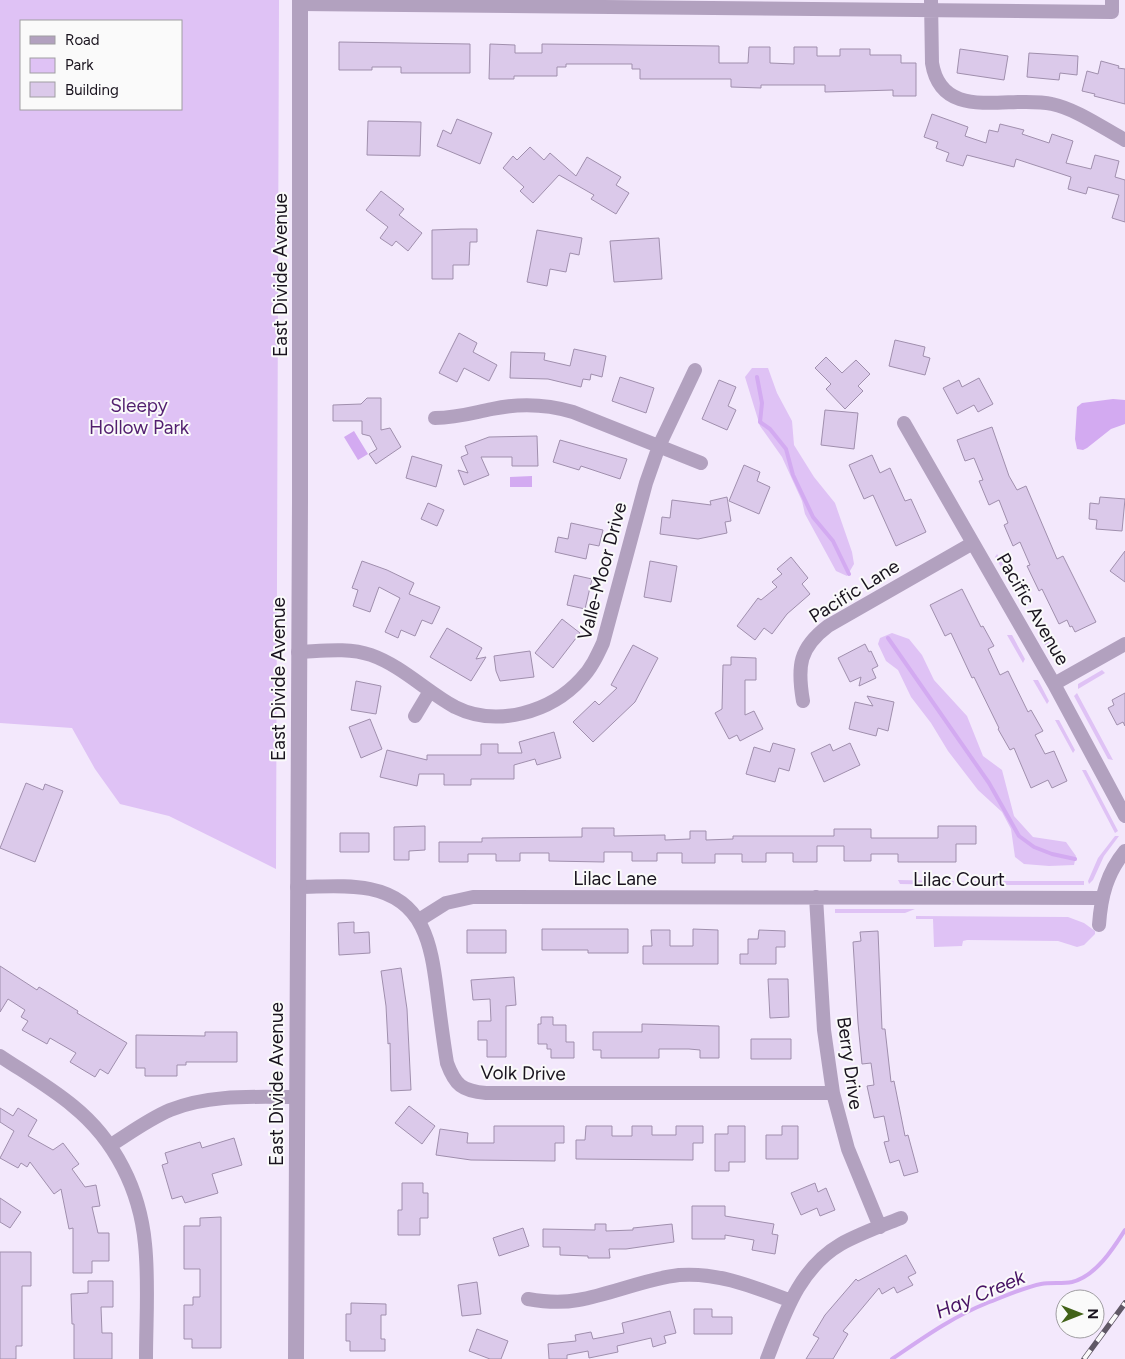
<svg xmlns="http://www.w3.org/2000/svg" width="1125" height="1359" font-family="Figtree,sans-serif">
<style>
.green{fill:#dfc2f5;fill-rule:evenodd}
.water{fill:#d3aaf1}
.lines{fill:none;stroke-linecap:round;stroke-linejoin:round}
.stream{stroke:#d3aaf1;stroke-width:4}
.building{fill:#dbc9ea;stroke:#a08fad}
.minor{stroke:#b2a1bf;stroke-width:14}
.tertiary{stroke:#b2a1bf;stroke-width:16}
.rail-casing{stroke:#605866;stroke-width:5.5}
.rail{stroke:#fafafa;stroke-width:4;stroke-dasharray:11;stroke-linecap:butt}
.labels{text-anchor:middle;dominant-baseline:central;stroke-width:4;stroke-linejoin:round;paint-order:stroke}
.street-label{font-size:19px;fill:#19131e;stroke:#fafafa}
.park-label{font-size:19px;fill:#521f6f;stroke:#fafafa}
.water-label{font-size:20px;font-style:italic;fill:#481364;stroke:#fafafa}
</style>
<rect width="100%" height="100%" fill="#f3e8fc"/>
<path class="green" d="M0,0h279l-3,869 -107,-53 -49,-12 -25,-35 -23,-41 -72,-5zM21,21h160v88h-160z
M752,368h16l9,25 15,28 2,24 20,32 21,26 17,49 2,12 -7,12 -11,-5 -31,-57 -3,-13 -20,-44 -22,-31 -15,-49z
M997,554l14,23h-4l-12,-20z
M1043,632l16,27 -4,2 -15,-25z
M892,633l17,6 13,16 12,25 33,36 16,40 19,14 12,46 19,21 33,5 10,14 -2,9 -25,1 -25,-2 -9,-7 -4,-28 -9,-17 -24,-22 -30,-39 -17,-28 -20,-26 -13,-27 -12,-9 -8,-17 2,-6z
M1007,635h5l13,24 -2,4z
M1102,670l3,3 -27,16v-5z
M1033,680h5l11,21 -2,3z
M1077,693l36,67 -5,-1 -34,-63z
M1055,720h4l16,30 -2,3z
M1082,770h4l32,61 -3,2z
M1115,836h4l-15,20 -11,24 -4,4 -1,-3 10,-23z
M898,880l56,1 -1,4 -53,-1z
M974,881h110v4h-108z
M835,909h80l-10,4h-70z
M916,916l152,1 16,6 11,8v3l-11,11 -7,2 -19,-6 -91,-1 -4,1 -1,5 -28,1 -1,-28h-17z"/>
<path class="water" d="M1113,399l12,1v24l-14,5 -24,19 -4,2 -6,-1 -2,-10 2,-32 5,-4z
M354,431l14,23 -10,6 -14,-23z
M532,476v11h-22v-10z"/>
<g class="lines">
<path class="stream" d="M757,377l5,26 -2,19 10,7 16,20 7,26 20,42 20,24 16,33
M888,638l101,145 30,53 15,11 18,7 23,5
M892,1359c31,-21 60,-42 95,-56 16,-6 38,-16 54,-19 10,-2 21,0 31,-2 24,-6 41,-33 53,-52"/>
</g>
<path class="building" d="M339,42l131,2v29h-69v-6h-29v3h-33z
M490,44l25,1v8h27v-9l177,2v17h29l1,-16h21v16l24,1v-17h23v9h23v-7h30v6h31v8h15v33h-23v-6l-68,2v-7h-64v3l-30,-1v-8h-91v-10h-8v-5h-66v3h-9v9h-43v3h-25z
M960,49l48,7 -4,24 -47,-7z
M1029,53l49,3 -1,19 -17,-2 -1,7 -32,-3z
M1101,61l18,5 -1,2 7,1v35l-31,-8 1,-2 -13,-3 5,-20 11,3z
M932,114l36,13 -3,9 21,7 3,-13 9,2 2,-8 24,6 -2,4 27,9 3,-9 21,7 -7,22 25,6 4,-14 24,6 -4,16 10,3v42l-13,-4 7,-23 -31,-8 -2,7 -18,-5 3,-12 -55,-18 -2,8 -47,-12 -4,11 -17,-5 3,-8 -13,-5 2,-6 -14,-5z
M457,119l35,14 -12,31 -43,-18 6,-16 8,4z
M368,121l53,1 -1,34 -53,-1z
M530,147l14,13 6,-7 26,23 11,-19 34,20 -5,8 13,8 -13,21 -25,-15 3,-4 -35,-20 -26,28 -13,-12 4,-4 -21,-19 10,-12 4,4z
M381,191l23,18 -5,6 23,18 -14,18 -12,-10 -4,5 -12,-8 8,-11 -22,-17z
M461,229h16v13h-7l-1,23h-16v14h-21v-49z
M537,230l45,8 -3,17 -9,-2 -4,19 -16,-3 -3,17 -20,-4z
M659,238l3,41 -48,3 -4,-41z
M459,333l18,10 -4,9 24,13 -8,16 -25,-13 -7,14 -18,-9z
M895,340l30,7 -2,9 7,2 -5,17 -36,-9z
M574,349l32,7 -4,21 -11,-3 -1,6 -7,-1 -2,8 -33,-8 -38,-1 1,-26 34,1 -1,7 26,6z
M826,357l16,16 14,-13 14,14 -12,12 5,5 -18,18 -19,-20 5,-5 -16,-16z
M620,377l34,11 -8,25 -34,-12z
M979,378l14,26 -15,8 -4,-7 -17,9 -14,-26 16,-8 3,7z
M719,380l17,7 -8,19 8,4 -9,20 -25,-11z
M367,398h14v32l9,-2 11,19 -25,17 -7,-10 8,-5 -7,-13 -8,-2v-13h-29v-16l28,-1z
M825,410l33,3 -4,36 -33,-4z
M992,427l17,49 8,14 9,-4 31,73 6,-3 33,66 -21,10 -3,-6 -2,1 -3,-7 -8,4 -17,-35 -3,2 -12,-25 3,-1 -10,-23 -7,4 -9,-21 4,-2 -9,-23 -10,5 -10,-24 4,-1 -9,-22 -9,3 -8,-21z
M537,436l1,30h-26v-9h-31l8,18 -25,10 -6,-15 10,3 -7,-16 7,-3 -3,-8 24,-9z
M560,440l67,19 -7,20 -39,-13 -2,4 -26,-8z
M872,455l8,18 10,-5 15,33 6,-2 15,33 -30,14 -23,-51 -9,4 -15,-34z
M412,456l30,9 -6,22 -30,-9z
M744,465l16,7 -3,9 13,6 -11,27 -30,-13z
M727,497l4,24 -6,1 2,11 -29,6 -38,-5 2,-17 8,1 2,-18 39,5 -1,-4z
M1100,497l25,2 -3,32 -26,-2 1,-9 -8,-1 1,-16 9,1z
M428,503l16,7 -7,16 -16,-7z
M571,523l32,7 -4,16 -10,-2 -3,15 -31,-7 3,-15 10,2z
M1125,551v31l-15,-11z
M791,557l17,21 -6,6 8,10 -23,20 -15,20 -8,-6 -9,12 -18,-14 21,-28 3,2 16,-13 -5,-5 10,-8 -5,-5z
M362,561l25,9 27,13 -5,11 31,13 -8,17 -10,-4 -7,16 -14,-6 -3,8 -13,-6 15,-34 -21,-11 -9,25 -17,-6 5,-16 -6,-2z
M650,561l27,5 -6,36 -27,-5z
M574,575l18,4 -7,30 -18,-4z
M962,589l19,38 2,-1 11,20 -6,3 12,26 8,-4 20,41 3,-2 12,21 -8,4 10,19 9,-3 13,30 -15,7 -4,-8 -17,8 -17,-40 -4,2 -12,-21 1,-1 -25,-51 -2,1 -21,-45 -6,3 -15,-31z
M562,619l18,14 -27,35 -18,-15z
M447,628l35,20 -6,11 10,-2 -15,24 -41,-24z
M865,644l4,8 2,-1 7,15 -6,3 4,9 -17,8 2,-9 -11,5 -12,-24z
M633,645l25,13 -23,44 -42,40 -20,-20 22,-21 4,4 18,-17 -6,-3z
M530,651l4,26 -34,4 -4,-10 -2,-15z
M731,657l25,1v22h-11v35l9,-4 9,18 -23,12 -3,-6 -8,4 -14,-26 7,-4 1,-44h8z
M356,681l25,5 -5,28 -25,-4z
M1125,693v33l-2,-4 -6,3 -9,-17 6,-3 -2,-5z
M867,696l27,6 -6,29 -10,-3 -2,8 -27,-7 6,-27 18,4z
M370,719l12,30 -21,9 -12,-31z
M554,732l7,26 -24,7 -2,-6 -21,6v14h-43v6h-27v-11h-25l-2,12 -37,-9 7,-27 40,10v-5h54v-11h17v9h24l-3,-11z
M773,743l22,6 -6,22 -10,-3 -4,14 -29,-8 8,-27 16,5z
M850,743l10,22 -36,17 -13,-29 19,-9 3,7z
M26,783l17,7 2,-6 18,7 -28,71 -35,-14z
M425,826v24l-16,1v9h-15v-33z
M938,826h38v18h-20v18h-58v-8h-27v7h-27v-15h-27v16h-24v-9h-27v9h-24v-8h-27v9h-33v-10h-25v8h-25v-9h-28v10l-55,-1v-8h-29v8h-24v-7h-28v8h-29v-20h43v-4l100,-1v-9h32v8l51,-1v5l25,-1v-8h16v9l27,-1v-3h101v-7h37v9h67z
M340,833h29v19h-29z
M354,922v11l15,-1 1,21 -31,2 -1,-32z
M542,929h86v24h-40v-3h-46z
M693,929l25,1v34h-75v-18h9l-1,-16h19v16h23z
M467,930h39v23h-39z
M759,930l26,1v16h-9v17h-36v-10h8v-15h10z
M878,931l4,98h3l6,53 3,-1 11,55 3,-1 10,37 -14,4 -5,-16 -9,3 -6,-21 5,-1 -5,-25 -10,2 -7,-32 7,-1 -3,-22 -9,1 -4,-41 -5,-81 8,-1 -1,-9z
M0,966l37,24 2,-3 39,24 -1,2 50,30 -19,31 -8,-5 -5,8 -25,-15 6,-9 -26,-15 -3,6 -25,-14 6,-9 -7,-4 4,-7 -17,-11 -8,13z
M401,968l6,41 4,81 -20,1 -1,-48 -2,1 -2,-38 -5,-35z
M514,977l2,28 -10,1v51h-19v-17h-9v-19h13l-1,-22 -17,1 -2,-20z
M768,979h20l1,38 -19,1z
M541,1017h12v8h13v17h8v16h-23v-9h-4v-5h-9v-20h3z
M642,1024l77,2v32h-19v-8l-11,-1h-30v9h-58v-8h-8v-18h49z
M205,1032h32v30h-51v3h-9v11h-32v-8h-9v-33l69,1z
M751,1039h40v20h-40z
M409,1106l26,20 -13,18 -27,-21z
M0,1108l13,8 5,-8 19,12 -9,16 25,14 10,-7 16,21 -7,5 13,18 11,-2 4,21 -8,1 6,26h11v28h-17v12h-19v-45l-4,1 -8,-40 -7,5 -24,-32 -3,5 -6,-4 -3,5 -18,-10 14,-27 -14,-9z
M494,1126h70v17h-9v18l-84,-1 -35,-5 4,-26 28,4 -1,10h27z
M586,1126h26v10h20v-10h20v9h24v-9h27v17h-10v17l-117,-1v-19h9z
M728,1126h17v36h-16v9h-14v-37h13z
M782,1126h16v33h-32v-24h16z
M234,1138l8,27 -30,9 6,19 -33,10 -3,-7 -10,3 -10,-34 6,-2 -3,-10 35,-11 2,6z
M402,1183h21v10h5v25h-8v17h-22v-25h4z
M815,1183l3,9 8,-4 9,22 -15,6 -3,-8 -16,7 -10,-22z
M0,1198l21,14 -11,16 -10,-6z
M692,1206h33v10l49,8 -2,10 6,1 -3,19 -23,-4 2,-10 -29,-5v4h-33z
M221,1217v131h-29v-9h-8v-34h9v-8h7v-28h-16v-43h16v-8z
M595,1224h11v7l27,-1v-2l39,-4 2,18 -48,7h-17l1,9h-22v-2l-28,-1v-8h-17v-18l52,1z
M523,1228l6,18 -30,10 -6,-18z
M0,1252h31v34h-9v60h-6v13h-16z
M906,1255l10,18 -8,4 5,8 -16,8 -3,-6 -12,7 -3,-6 -36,43 5,3 -15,25h-27l13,-21 -6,-3 12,-20 31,-36 2,2z
M88,1281h25v26h-12l1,26h10v26h-38v-35h-2l-1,-30 17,-1z
M477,1282l4,32 -19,2 -4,-31z
M351,1303l35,1v11h-5v24h4v12h-35v-10h-4v-27h5z
M694,1309h18v8h20v17h-38z
M670,1311l6,22 -12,3 2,7 -13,4 -2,-9 -34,8 1,6 -29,6 -1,-7 -21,4v4h-18l-1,-15 28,-3 -1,-6 16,-3 2,7 31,-6 -2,-10z
M477,1329l31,12 -7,18h-11l-21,-8z"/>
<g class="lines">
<path class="minor" d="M931,0l1,63c10,61 78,31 120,41 24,5 51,24 73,36
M300,4l812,8v-12
M435,418c22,0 37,-5 57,-9 28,-6 54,-5 81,3l128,51
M904,423l150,261 71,132
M298,652c24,-1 50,-5 73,3 31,11 55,36 84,52 42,21 96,5 126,-28 10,-10 16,-23 22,-36l43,-160 13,-37 36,-76
M1054,684l71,-40
M803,701c-6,-35 -4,-53 25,-75l145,-83
M415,716l15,-25
M297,887c24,0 49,-3 73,2 54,11 61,55 67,102 3,24 6,48 10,72 8,22 15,28 39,30h347
M816,897l8,133 9,63 15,56 32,78
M419,920l27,-17 27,-6 629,1
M1099,925c2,-29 8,-52 26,-74
M0,1056c24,16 50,31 73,50 42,34 67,84 72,138 4,38 1,77 1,115
M111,1145c19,-12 38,-26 59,-35 40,-16 84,-13 126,-13
M528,1299c17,3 34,4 50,1 34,-6 67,-21 101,-25 40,-3 75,12 112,26
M767,1359c17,-43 31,-90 74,-115 18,-10 40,-18 60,-26"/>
<path class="tertiary" d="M296,1359l4,-857v-502"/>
<g class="rail-casing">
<path id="rail" d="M1084,1359l41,-56"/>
</g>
<use href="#rail" class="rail"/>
</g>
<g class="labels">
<g class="street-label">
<text transform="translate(280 275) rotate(-90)">East Divide Avenue</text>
<text transform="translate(602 571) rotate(-75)">Valle-Moor Drive</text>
<text transform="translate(854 591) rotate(-32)">Pacific Lane</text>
<text transform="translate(1033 609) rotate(60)">Pacific Avenue</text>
<text transform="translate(278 679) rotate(-90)">East Divide Avenue</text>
<text x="615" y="878">Lilac Lane</text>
<text x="959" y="879">Lilac Court</text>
<text transform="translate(850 1063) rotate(82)">Berry Drive</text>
<text transform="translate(523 1073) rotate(1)">Volk Drive</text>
<text transform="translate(276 1084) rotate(-90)">East Divide Avenue</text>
</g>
<g class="park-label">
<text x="139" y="405">Sleepy<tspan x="139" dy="22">Hollow Park</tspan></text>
</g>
<g class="water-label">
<text transform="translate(980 1294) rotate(-23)">Hay Creek</text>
</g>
</g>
<rect x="20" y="20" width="162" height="90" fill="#fafafa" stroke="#a09ea2"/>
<rect x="30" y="36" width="25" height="8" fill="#b2a1bf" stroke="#a09ea2"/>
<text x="65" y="45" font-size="15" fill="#19131e">Road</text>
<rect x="30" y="58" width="25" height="15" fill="#dfc2f5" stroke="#a09ea2"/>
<text x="65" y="70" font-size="15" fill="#19131e">Park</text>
<rect x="30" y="82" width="25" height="15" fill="#dbc9ea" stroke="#a09ea2"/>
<text x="65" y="95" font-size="15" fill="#19131e">Building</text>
<g transform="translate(1080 1314) rotate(90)"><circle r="24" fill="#fafafa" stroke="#a09ea2"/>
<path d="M0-4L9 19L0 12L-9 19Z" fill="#426218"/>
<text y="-8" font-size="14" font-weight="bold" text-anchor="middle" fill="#19131e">N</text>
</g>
</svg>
